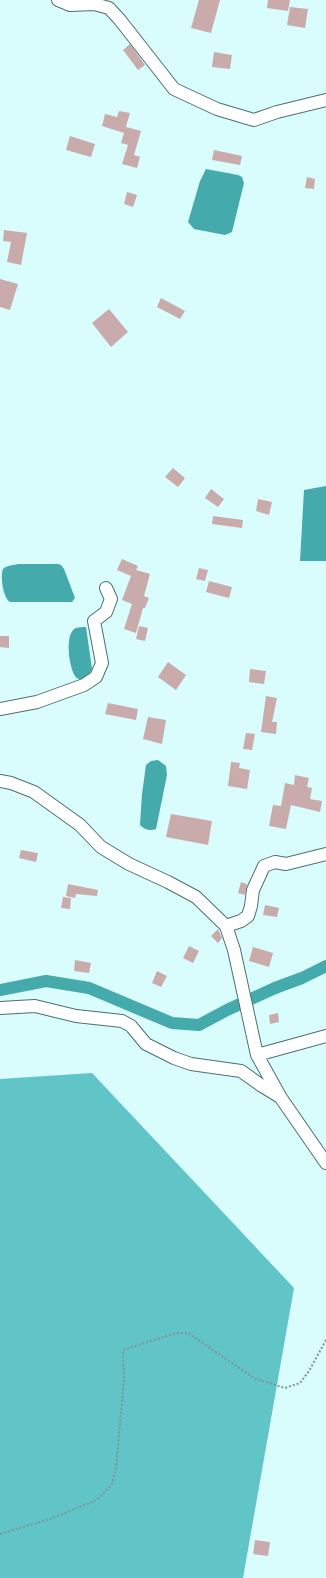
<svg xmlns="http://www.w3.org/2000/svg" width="326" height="1578" font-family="Spectral,serif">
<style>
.forest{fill:#61c5c7}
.water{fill:#44aaac}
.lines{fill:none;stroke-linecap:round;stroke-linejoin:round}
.canal{stroke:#44aaac;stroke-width:12}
.building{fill:#caabac}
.minor-casing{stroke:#4f6f6f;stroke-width:14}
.path{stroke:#7e9596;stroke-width:2;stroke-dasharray:2 2;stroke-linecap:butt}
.minor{stroke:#fff;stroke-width:12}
</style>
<rect width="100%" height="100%" fill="#d9fcfd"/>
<path class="forest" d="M92,1073l202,215 -51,290h-243v-499z"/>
<path class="water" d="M206,169l32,6 4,2 2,6 -12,49 -7,3 -31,-6 -6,-7 12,-41z
M326,486v75h-26l4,-71z
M19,564h39l3,1 3,4 11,29 -3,4h-62c-7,-4 -10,-26 -7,-33 4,-4 11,-4 16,-5z
M86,627l6,42 -5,9 -7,2c-1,-1 -5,-3 -5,-4 -6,-9 -11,-43 1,-48 3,-1 7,-1 10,-1z
M158,760l8,6 1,9 -11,54c-6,2 -11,1 -16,-4l2,-31 4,-29 5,-4z"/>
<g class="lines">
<path class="canal" d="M0,990l46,-9 43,7 83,35 27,2 28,-15 48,-22 27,-10 24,-12"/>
</g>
<path class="building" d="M199,0h21l-9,33 -20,-5z
M268,0h22l-2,11 -21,-3z
M290,7l18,2 -3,19 -18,-3z
M130,44l15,21 -7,5 -15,-20z
M214,52l18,3 -2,14 -18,-2z
M119,111l11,2 -5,17 1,-3 15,4 -7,24 6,2 -3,11 -15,-4 6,-19 -7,-2 3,-10 -22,-7 3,-12 12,3z
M70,136l25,8 -4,13 -25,-7z
M214,150l28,6 -2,9 -28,-5z
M307,177l8,2 -1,10 -9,-1z
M127,192l10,3 -4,12 -9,-3z
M4,230l23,3 -6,32 -14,-3 4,-20 -8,-1z
M0,279l18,5 -8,26 -10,-3z
M161,298l24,13 -5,8 -23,-12z
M109,309l19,23 -17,15 -19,-24z
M173,468l12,10 -7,9 -13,-10z
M211,489l13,10 -6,8 -13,-9z
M258,499l14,3 -3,13 -13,-4z
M213,516l30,4 -1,8 -30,-4z
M122,559l16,7 -2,4 14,4 -6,22 5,2 -4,10h-2l-7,25 -12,-4 8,-25 -10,-4 9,-24 -14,-6z
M199,568l9,2 -3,11 -9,-2z
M209,581l23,6 -3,11 -23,-6z
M139,626l9,2 -3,13 -9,-2z
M0,636h9v12l-9,-1z
M168,662l18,13 -10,15 -18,-13z
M250,669l16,2 -2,13 -15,-2z
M266,696l11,2 -5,24h5l-1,12 -15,-2z
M108,703l30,6 -2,11 -31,-6z
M148,717l18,3 -4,24 -19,-5z
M246,733l9,1 -3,16 -9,-1z
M231,762l9,1 -1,5 11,2 -3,19 -19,-3z
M295,775l14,3 -2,9 5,1 -2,11 12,2 -2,11 -29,-7 -5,24 -17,-3 4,-21 8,1 4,-23 9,2z
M171,814l41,7 -4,24 -42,-8z
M21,850l17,3 -2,9 -17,-4z
M241,882l6,2 -2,11 -7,-2z
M68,884l30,6 -1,6 -21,-2 -1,4 -9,-2z
M63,897l8,1 -1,11 -9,-1z
M265,905l14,3 -2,9 -14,-2z
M218,929l4,9 -4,5 -7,-7z
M189,946l10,5 -6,12 -10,-5z
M253,947l20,6 -4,14 -20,-6z
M75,960l16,3 -2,10 -15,-2z
M157,971l10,5 -6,11 -9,-4z
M278,1013l1,9 -9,2 -1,-9z
M255,1540l15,2 -2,14 -15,-2z"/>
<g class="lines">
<g class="minor-casing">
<path id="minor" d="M58,0l12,5 24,-1 15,4 11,12 54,69 43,20 37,11 23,-8 49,-12
M0,709l37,-7 47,-17 12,-8 6,-14 -8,-42 12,-9 5,-13 -5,-11
M0,781l11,2 23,9 46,33 21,22 28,17 39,18 28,15 30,29 8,24 23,105 24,43 45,65
M226,926l15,-5 7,-5 3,-10 2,-16 11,-24 11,-4 11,2 40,-10
M0,1008l35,-2 41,10 46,5 9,5 15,18 28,14 17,6 50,7 21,15 18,11
M257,1055l69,-19"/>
</g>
<path class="path" d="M0,1534l50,-15 47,-19 15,-16 4,-17 8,-87 -1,-30 53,-17h12l66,45 31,10 15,-5 9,-12 17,-31"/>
<use href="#minor" class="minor"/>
</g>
</svg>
